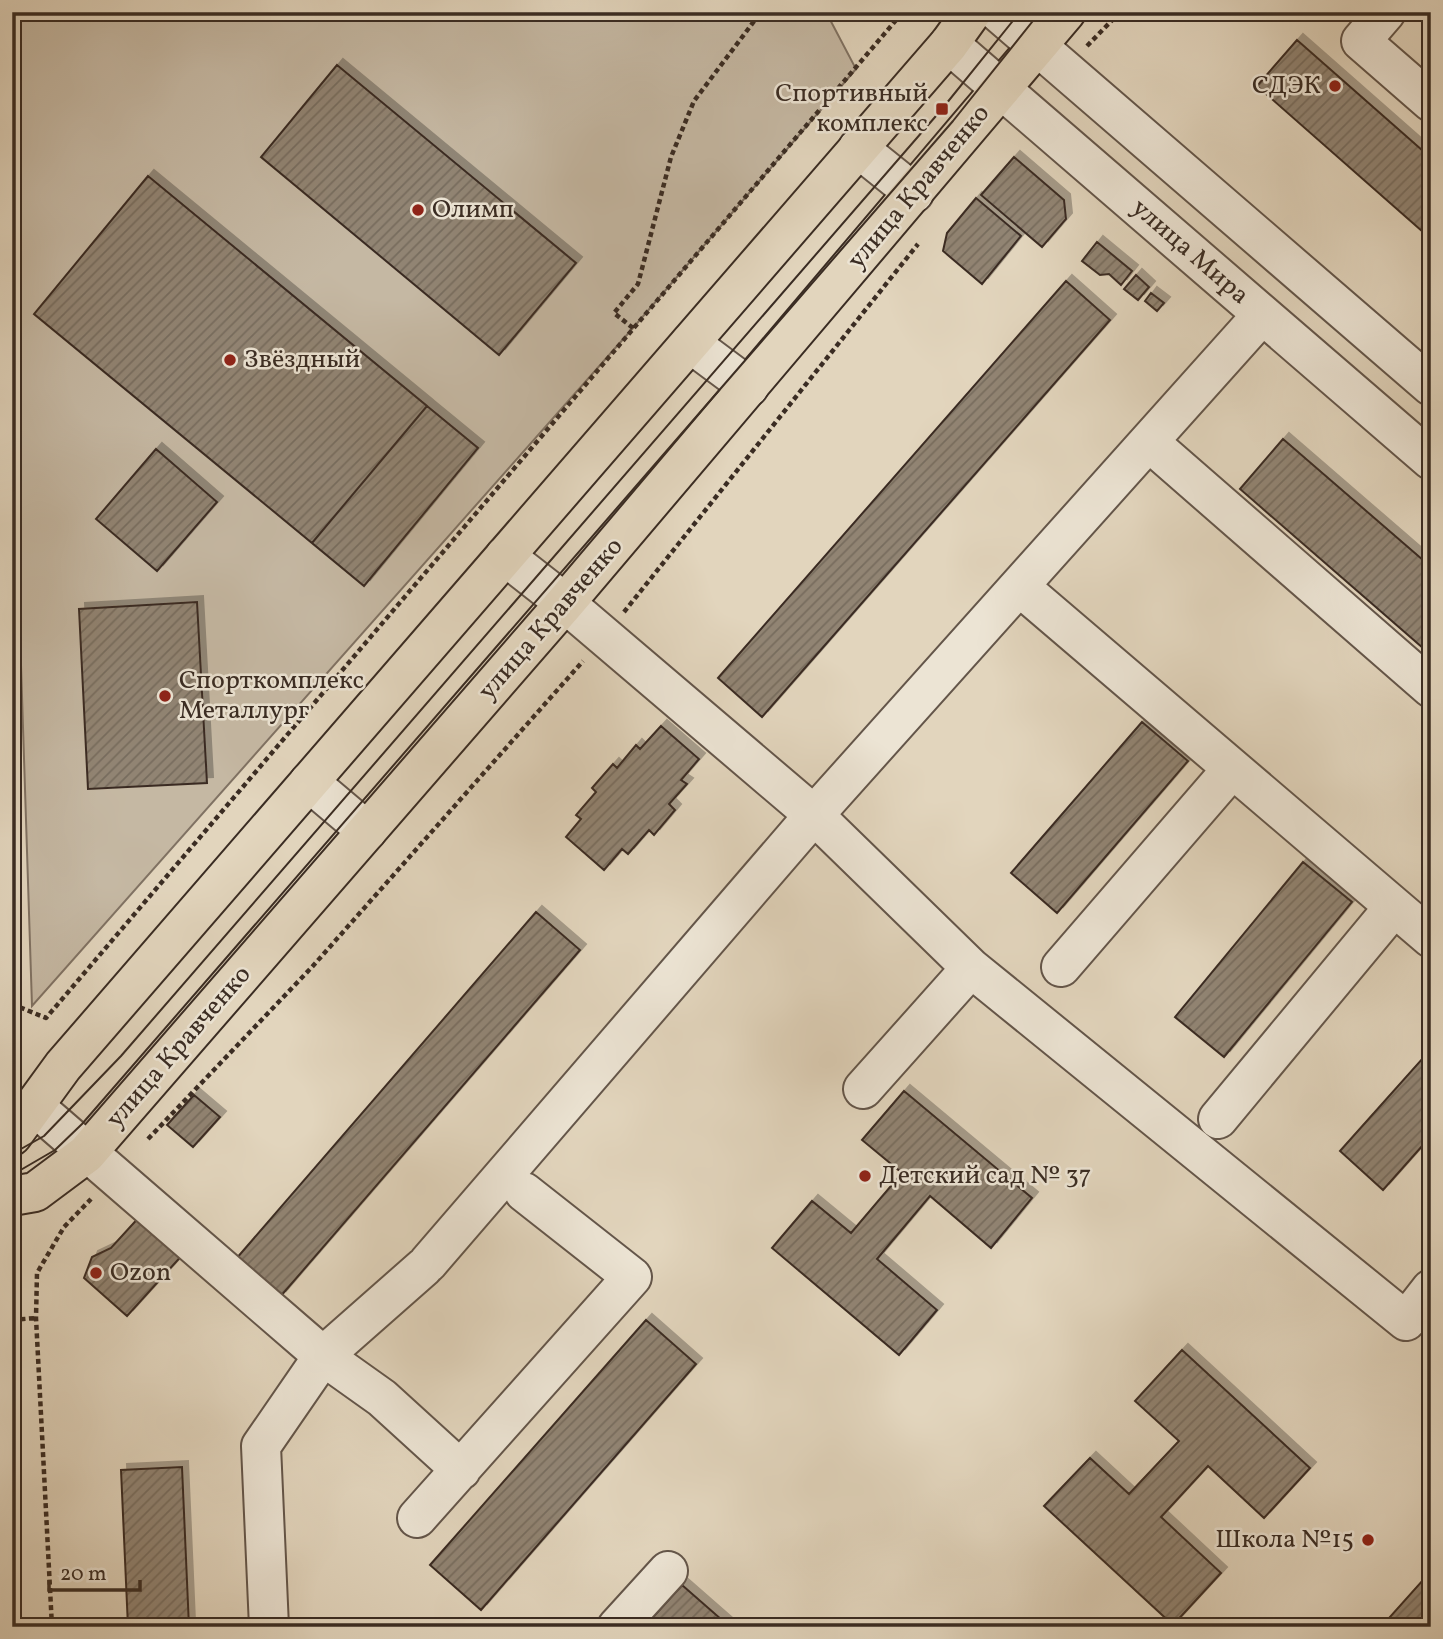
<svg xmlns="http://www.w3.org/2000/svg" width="1443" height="1639" font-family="Vollkorn,serif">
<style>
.pitch{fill:#c5b8a3;stroke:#807263;stroke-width:2}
.building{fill:url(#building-hatch);stroke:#3a2c23;stroke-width:2;filter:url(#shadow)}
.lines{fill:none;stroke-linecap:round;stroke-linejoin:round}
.minor-casing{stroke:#64564a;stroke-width:42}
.major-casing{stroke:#3a2c23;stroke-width:42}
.path{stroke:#3a2c23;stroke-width:4.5;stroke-dasharray:5 3.5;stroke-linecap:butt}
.minor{stroke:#ece4d4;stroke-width:38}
.major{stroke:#e2d5bd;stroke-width:38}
.tram{stroke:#3a2c23;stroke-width:2}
.poi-dot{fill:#8f2418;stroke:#ece4d4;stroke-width:2.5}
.labels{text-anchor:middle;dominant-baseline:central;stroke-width:5;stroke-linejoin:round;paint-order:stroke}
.poi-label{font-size:26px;fill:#3a2c23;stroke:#ece4d4;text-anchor:start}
.street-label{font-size:26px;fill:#3a2c23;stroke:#ece4d4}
</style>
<defs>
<pattern id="building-hatch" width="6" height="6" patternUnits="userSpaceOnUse" patternTransform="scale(1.75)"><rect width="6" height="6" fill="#918473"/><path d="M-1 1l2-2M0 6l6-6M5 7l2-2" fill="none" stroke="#776c5e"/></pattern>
<filter id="shadow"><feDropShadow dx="6" dy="-6" stdDeviation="0" flood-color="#0004"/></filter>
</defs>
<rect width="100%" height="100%" fill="#e2d5bd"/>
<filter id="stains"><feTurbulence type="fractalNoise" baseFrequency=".00286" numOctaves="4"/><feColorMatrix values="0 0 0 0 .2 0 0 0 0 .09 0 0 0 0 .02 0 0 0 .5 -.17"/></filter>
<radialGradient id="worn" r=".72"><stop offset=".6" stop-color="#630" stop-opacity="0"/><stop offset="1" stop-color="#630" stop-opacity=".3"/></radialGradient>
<path class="pitch" d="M12,12h814l30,57 -223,259 -601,678 -20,-620z"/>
<path class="building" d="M1297,40l134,118v81l-174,-153z
M337,65l239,198 -77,92 -238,-198z
M1014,157l50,43 2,19 -24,28 -61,-52z
M148,176l279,230 -115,137 -278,-229z
M976,198l45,38 -39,48 -39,-33 4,-18z
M1097,242l35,29 -11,14 -12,-11 -9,1 -18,-14z
M1136,275l13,12 -11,13 -14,-11z
M1066,281l44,39 -348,397 -44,-39z
M1151,293l13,10 -7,8 -12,-10z
M427,406l51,42 -114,138 -52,-43z
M1283,439l148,128v88l-191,-166z
M156,449l61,53 -60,69 -61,-52z
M197,602l10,181 -119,6 -9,-180z
M1142,722l46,39 -131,152 -46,-40z
M661,726l38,33 -18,21 6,4 -18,20 6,6 -21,25 -5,-5 -21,24 -6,-5 -18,21 -38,-33 15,-18 -5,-4 20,-23 -4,-4 21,-24 4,4 19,-23 4,4z
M1303,862l49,40 -128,155 -49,-40z
M536,912l44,38 -300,347 -44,-38z
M1431,1049v87l-48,54 -43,-39z
M904,1091l128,107 -41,50 -61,-52 -53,63 60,51 -38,45 -127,-107 40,-47 39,32 51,-60 -40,-33z
M194,1095l26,22 -27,30 -26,-22z
M142,1214l43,38 -58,64 -43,-38 8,-21 19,-9z
M646,1320l50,44 -215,246 -51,-45z
M1182,1350l128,118 -46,50 -56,-52 -47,51 60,56 -48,52 -129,-119 46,-48 39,36 50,-53 -44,-40z
M182,1467l7,160h-61l-7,-157z
M1431,1571v56h-50z
M682,1585l48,42h-86z"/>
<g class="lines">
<g class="minor-casing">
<path id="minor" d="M998,12l433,374
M1386,12l-25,29 70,61
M949,44l482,416
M858,148l56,45
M690,343l59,44
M1149,442l282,246
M505,556l60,47 249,212 157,153 435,353 25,-32
M1020,587l411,351
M309,782l58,49
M1061,967l171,-198
M863,1089l108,-121
M34,1106l289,250 101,-89
M1218,1119l176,-212
M428,1263l386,-448 448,-500
M417,1518l215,-241 -108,-85
M269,1627l-8,-181 62,-90 59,42 79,72
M617,1627l51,-56"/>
</g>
<g class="major-casing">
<path id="major" d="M12,1136l51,-70 886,-1022 23,-32
M12,1196l23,-4 51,-38 479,-551 501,-591"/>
</g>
<path class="path" d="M1087,46l33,-34
M633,328l-19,-15 24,-29 33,-127 23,-56 67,-89
M624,612l294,-368
M12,1004l34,14 857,-1006
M148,1139l164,-172 271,-306
M12,1320l24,-2
M52,1627l-16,-309 1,-45 27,-46 27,-28"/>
<use href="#minor" class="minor"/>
<use href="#major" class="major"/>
<path class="tram" d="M12,1154l32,-18 77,-80 821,-947 78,-97
M12,1175l43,-25 27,-26 871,-1003 87,-109"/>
</g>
<g class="poi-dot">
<circle cx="1335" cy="86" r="7"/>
<rect x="935" y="102" width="14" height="14" rx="3.5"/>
<circle cx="418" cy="210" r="7"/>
<circle cx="230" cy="360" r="7"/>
<circle cx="165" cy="696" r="7"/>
<circle cx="865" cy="1176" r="7"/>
<circle cx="96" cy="1273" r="7"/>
<circle cx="1368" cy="1540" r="7"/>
</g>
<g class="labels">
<g class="poi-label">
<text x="1321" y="86" text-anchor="end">СДЭК</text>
<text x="928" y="94" text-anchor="end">Спортивный<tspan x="928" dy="30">комплекс</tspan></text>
<text x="432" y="210">Олимп</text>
<text x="244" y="360">Звёздный</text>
<text x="179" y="681">Спорткомплекс<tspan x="179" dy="30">Металлург</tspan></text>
<text x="879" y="1176">Детский сад № 37</text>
<text x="110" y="1273">Ozon</text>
<text x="1354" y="1540" text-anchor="end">Школа №15</text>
</g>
<g class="street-label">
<text transform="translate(919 187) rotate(-50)">улица Кравченко</text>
<text transform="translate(1190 252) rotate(41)">улица Мира</text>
<text transform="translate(551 619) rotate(-49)">улица Кравченко</text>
<text transform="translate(179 1047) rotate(-49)">улица Кравченко</text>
</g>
</g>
<rect width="1443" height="1639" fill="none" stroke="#e2d5bd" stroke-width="42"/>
<rect x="14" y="14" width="1415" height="1611" fill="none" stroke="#3a2c23" stroke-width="3.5"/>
<rect x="21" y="21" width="1401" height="1597" fill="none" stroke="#3a2c23" stroke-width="2"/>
<path d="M49 1580v10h91v-10" fill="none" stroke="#3a2c23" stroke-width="3.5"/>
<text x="60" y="1580" font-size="21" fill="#3a2c23" stroke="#ece4d4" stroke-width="5" paint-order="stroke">20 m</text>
<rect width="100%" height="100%" filter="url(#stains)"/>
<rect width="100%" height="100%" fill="url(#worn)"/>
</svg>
